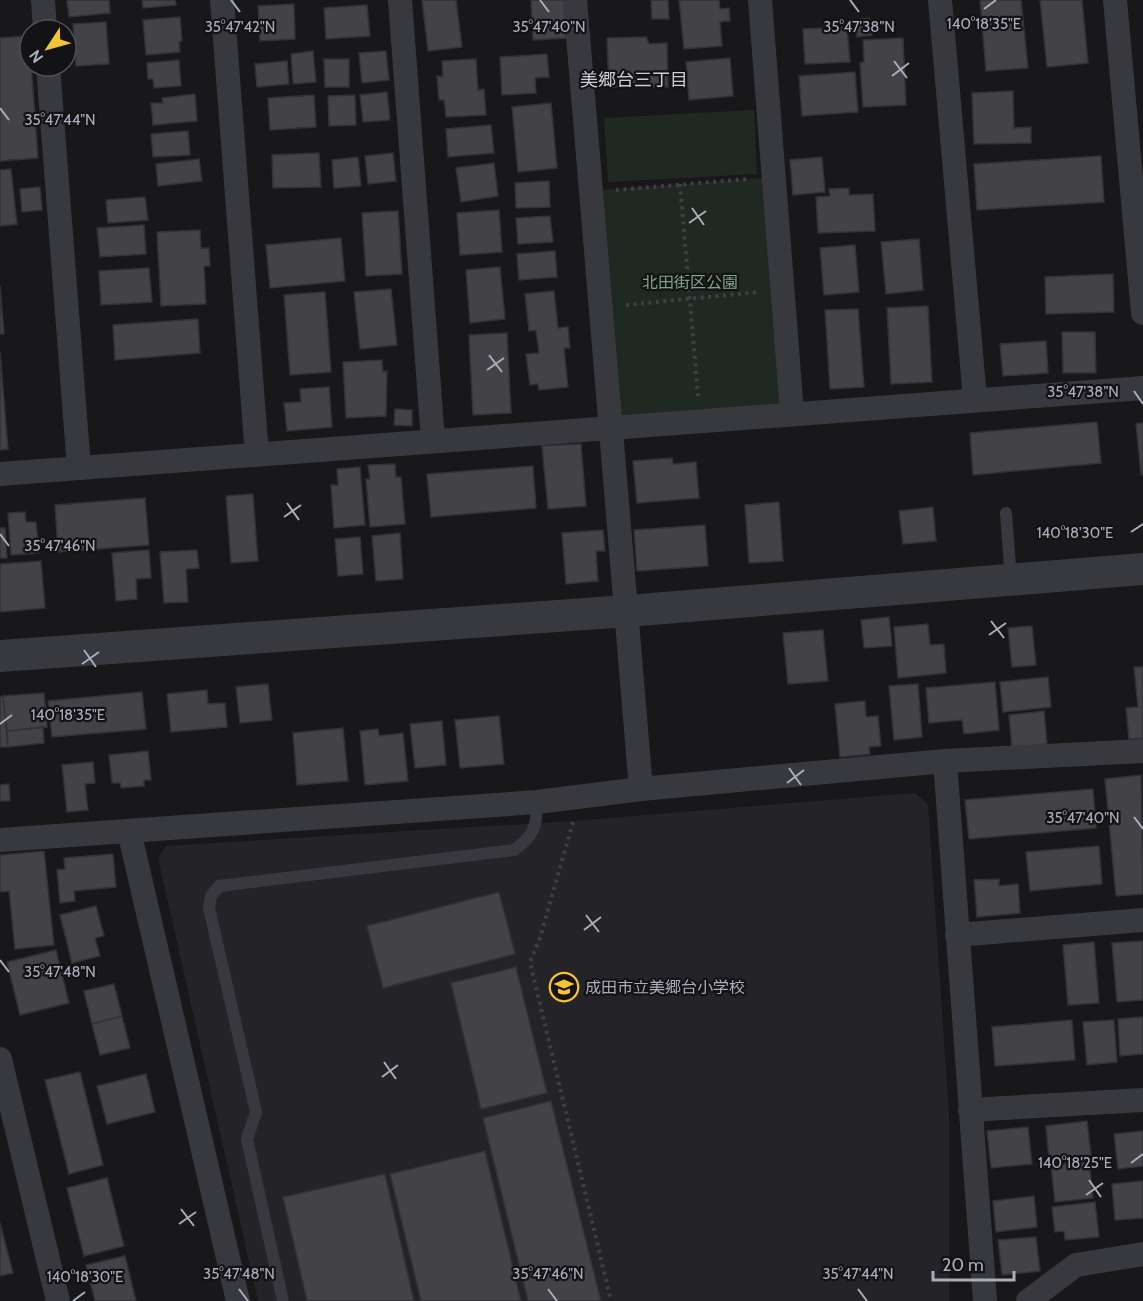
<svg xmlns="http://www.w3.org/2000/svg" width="1143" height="1301" font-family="Cabin,'Noto Sans JP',sans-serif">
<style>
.built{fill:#242327}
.green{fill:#1f2821}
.building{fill:#424247;stroke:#323136;stroke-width:1.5}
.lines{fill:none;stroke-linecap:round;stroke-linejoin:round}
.path{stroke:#3e4046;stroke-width:4;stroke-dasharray:3 4.5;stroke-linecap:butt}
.service{stroke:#38393f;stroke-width:12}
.minor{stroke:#38393f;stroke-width:24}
.tertiary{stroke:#38393f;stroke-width:32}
.ticks{fill:none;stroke:#aaadba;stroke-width:2}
.labels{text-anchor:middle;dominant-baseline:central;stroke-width:4.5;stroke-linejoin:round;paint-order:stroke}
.park-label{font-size:16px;fill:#80a586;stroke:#131215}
.poi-label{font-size:16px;fill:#aaadba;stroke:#131215;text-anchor:start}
.neighbourhood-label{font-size:18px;fill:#cbcdd6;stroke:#131215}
.ticks-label{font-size:15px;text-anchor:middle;fill:#aaadba;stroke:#131215;stroke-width:4.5;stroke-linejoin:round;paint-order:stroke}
</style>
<rect width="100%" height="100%" fill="#18181a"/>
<path class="built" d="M915,793l13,12 21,310v186h-691l-100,-443 8,-12 407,-25z"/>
<path class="green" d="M754,110l3,64 -149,8 -4,-64z
M774,177l18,233 -181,19 -20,-238z"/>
<path class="building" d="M67,0h42l1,13 -41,4z
M142,0h33l1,5 -33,3z
M422,0h34l6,47 -34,4z
M531,0h33l2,38 -33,2z
M651,0h17l1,19h-17z
M679,0h40l1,9 9,-1 1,13 -10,1 2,24 -38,3z
M980,0h41l7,68 -42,3z
M1040,0h42l6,63 -41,4z
M294,4l1,35 -35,2 -2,-35z
M367,5l3,31 -44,3 -2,-31z
M180,17l2,24 -3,1 1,10 -34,3 -3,-35z
M869,18l3,17 -15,2 -2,-17z
M106,22l3,42 -33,2 -3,-42z
M847,27l3,35 -45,2 -2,-35z
M29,36l9,122 -38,3v-123z
M646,37l3,7 18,-1 1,44h-59l-2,-49z
M903,38l3,67 -43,2 -3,-44 4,-1 -1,-22z
M313,51l3,31 -23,2 -2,-30z
M386,51l3,29 -27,3 -3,-30z
M547,54l2,23 -14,1 1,15 -34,2 -2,-38z
M730,58l3,38 -44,4 -3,-38z
M324,59h25v28h-24z
M476,59l2,31 6,-1 2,26 -40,2 -2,-17h-5l-2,-24 6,1 -1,-16z
M179,60l2,26 -27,2 -1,-9h-5l-1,-16z
M287,61l2,23 -32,3 -2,-23z
M855,72l3,40 -56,4 -3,-40z
M1013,91l1,37 17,-1v16l-57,1 -2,-51z
M387,92l3,28 -27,2 -3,-27z
M195,94l2,27 -44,4 -2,-22h12l-1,-5z
M314,95l2,32 -46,3 -2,-32z
M355,95l1,30 -27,1 -1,-30z
M551,103l6,65 -39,4 -6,-65z
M491,125l3,28 -46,4 -2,-28z
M188,131l2,24 -37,2 -2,-23z
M319,153l2,34 -48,1 -1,-33z
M393,153l3,28 -28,3 -3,-28z
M1101,156l3,46 -127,8 -3,-46z
M358,157l3,29 -27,2 -2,-28z
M822,157l3,35 -32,3 -3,-35z
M199,159l3,22 -44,5 -2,-22z
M494,163l4,33 -37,6 -5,-34z
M11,169l6,55 -17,2v-56z
M549,181l1,26 -34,1 -1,-25z
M40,187l2,23 -20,2 -2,-23z
M849,188v7l24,-1 2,37 -57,2 -2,-36 14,-1 -1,-7z
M145,197l3,23 -40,3 -2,-23z
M499,210l3,42 -42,3 -3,-42z
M398,211l4,63 -36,2 -4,-63z
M550,216l3,26 -35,2 -2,-26z
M144,225l2,29 -46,3 -3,-29z
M200,230l1,18h8l1,18h-6l2,38 -45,2 -4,-74z
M341,238l4,43 -75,7 -4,-43z
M919,239l4,51 -37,4 -5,-52z
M855,245l4,47 -35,3 -4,-47z
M555,251l2,26 -38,3 -2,-26z
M500,267l5,52 -35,4 -4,-53z
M149,268l3,34 -51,3 -2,-34z
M1113,274l1,38 -68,2 -1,-37z
M0,286l4,48h-4z
M391,289l6,56 -37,4 -6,-57z
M554,291l4,37 10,-1 2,21h-6l4,39 -29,3 -1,-6 -8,1 -4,-31 13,-1 -3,-23 -7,1 -4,-37z
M325,292l6,80 -41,3 -6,-80z
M928,306l4,76 -41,2 -4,-76z
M858,309l6,78 -34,2 -5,-79z
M198,319l2,34 -85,7 -2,-35z
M1062,332h33l1,41h-33z
M507,333l4,80 -38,2 -4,-80z
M1046,341l2,32 -45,3 -3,-32z
M0,351l8,98 -8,1z
M382,360l1,12 4,-1 -1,45 -40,2 -3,-56z
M329,387l3,40 -45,4 -3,-28 17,-1 -1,-13z
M395,409l17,1v16l-18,-1z
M1097,422l4,41 -128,12 -3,-42z
M1143,423v51l-2,1 -5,-51z
M581,444l5,62 -38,3 -6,-63z
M672,458l1,6 23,-2 3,36 -62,5 -4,-42z
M395,464l1,13h5l4,47 -35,3 -4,-48h4l-2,-14z
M533,466l3,42 -105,9 -4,-43z
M360,467l5,58 -31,3 -3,-43h7l-1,-16z
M253,494l5,67 -27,2 -5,-67z
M145,498l4,47 -91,7 -3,-47z
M779,502l4,59 -34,2 -4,-58z
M933,507l3,34 -33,3 -4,-33z
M25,512l1,10h10l3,31 -28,2 -3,-42z
M705,525l3,41 -71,5 -3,-41z
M0,528h5l2,30h-7z
M603,530l2,21h-9l2,30 -32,3 -4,-51z
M400,533l3,46 -27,2 -4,-45z
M360,537l3,37 -25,2 -3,-37z
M149,550l2,28 -15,1 1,20 -21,2 -4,-48z
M197,550l2,18 -13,1 2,33 -24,1 -4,-51z
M41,561l4,47 -45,4v-48z
M889,617l3,29 -28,2 -3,-28z
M928,624l2,21 14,-1 2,29 -48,5 -4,-51z
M1032,626l4,39 -24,2 -4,-39z
M823,630l5,51 -40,3 -5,-51z
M1134,667h9v71l-14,1 -3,-31 12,-1z
M1048,677l3,30 -48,5 -3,-30z
M995,682l4,48 -35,4 -2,-14 -33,3 -3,-35z
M268,684l4,36 -32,3 -4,-36z
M918,684l4,53 -28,3 -5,-54z
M207,690l1,14 17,-1 2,24 -56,5 -4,-38z
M142,692l4,37 -94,8 -4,-36z
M44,693l3,34 -40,4 -4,-35z
M3,696l5,51h-8v-50z
M865,701l1,16 12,-1 3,30 -12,1 1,7 -30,3 -5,-53z
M1044,711l3,33 -35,3 -3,-32z
M499,716l5,48 -44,4 -5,-48z
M442,721l4,44 -31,3 -5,-44z
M43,727l1,16 -36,4 -1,-16z
M343,728l5,53 -51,4 -4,-52z
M378,729l1,7 24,-3 5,48 -43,4 -5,-54z
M148,751l3,29h-7v6l-23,2 -1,-5h-8l-3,-28z
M93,762l2,21 -10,1 3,26 -21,2 -5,-47z
M1141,775l2,119 -27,2 -11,-117z
M9,784l1,17h-10v-16z
M1093,789l3,39 -127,11 -4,-39z
M1099,846l3,38 -72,7 -4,-39z
M44,851l10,94 -39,4 -6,-58 -9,1v-37z
M113,854l3,33 -42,4 1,10 -15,2 -3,-33 8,-1 -1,-11z
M999,879v7l19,-2 2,29 -43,4 -3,-37z
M499,892l16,62 -132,34 -16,-62z
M96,906l8,30 -9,2 5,18 -28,7 -12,-48z
M1143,941v59l-26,2 -5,-59z
M1094,942l5,61 -31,2 -5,-60z
M56,950l13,53 -49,12 -13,-53z
M516,967l31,126 -66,16 -30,-126z
M114,984l8,32 -30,8 -8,-33z
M122,1016l8,32 -30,7 -8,-31z
M1143,1017v37l-23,2 -2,-37z
M1072,1020l3,40 -80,6 -3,-39z
M1114,1020l3,42 -30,3 -4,-43z
M80,1072l23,93 -34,9 -24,-94z
M146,1074l9,38 -48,12 -10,-38z
M551,1101l50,200h-73l-45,-183z
M1087,1121l4,34 -42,4 -3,-33z
M1028,1127l4,37 -41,4 -4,-37z
M1143,1131v35l-25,3 -4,-35z
M485,1151l36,150h-100l-31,-127z
M1089,1161l4,37 -38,4 -4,-37z
M385,1174l29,127h-107l-24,-104z
M107,1178l17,68 -40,10 -17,-68z
M1143,1181v37l-28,2 -3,-36z
M1034,1196l3,31 -41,5 -3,-31z
M1095,1202l4,35 -34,3 -1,-9 -9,1 -3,-25z
M0,1223l13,50 -13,3z
M1036,1237l4,34 -38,4 -4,-35z
M125,1256l11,45h-41l-9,-36z"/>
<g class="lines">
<path class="path" d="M680,184l18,212
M616,190l133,-11
M626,305l132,-13
M573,822l-33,116 -10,24 81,339"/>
<path class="service" d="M1006,513l5,67
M283,1301l-36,-162 9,-27 -47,-204 2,-12 8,-10 295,-36c20,-14 23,-24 23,-48"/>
<path class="minor" d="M43,0l2,30
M222,0l35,455
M400,0l33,440
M575,0l66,789
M760,0l32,413
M940,0l35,399
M1115,0l28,313
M48,66l31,402
M0,474l1143,-86
M945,761l40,540
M129,831l109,470
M0,840l537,-38 104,-13 304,-28 198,-10
M957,935l186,-15
M0,1059l58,242
M970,1110l173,-10
M1028,1301l48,-36 67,-11"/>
<path class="tertiary" d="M0,656l627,-45 516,-42"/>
</g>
<path class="ticks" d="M231,0l9,12M540,0l9,12M850,0l9,12M984,9l12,-9M894,61l13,17M892,76l17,-13M0,108l9,12M692,208l12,17M689,223l17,-12M489,355l13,17M487,370l17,-12M1134,391l9,13M287,503l12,17M284,517l17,-12M1131,532l12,-8M0,534l9,12M991,621l13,17M989,635l17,-12M84,650l12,17M82,664l17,-12M0,724l12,-9M789,768l12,17M787,783l17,-13M1134,817l9,12M586,915l13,17M584,930l17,-13M0,960l9,12M384,1062l12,17M382,1077l16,-12M1131,1163l12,-9M1089,1180l12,17M1086,1195l17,-12M181,1209l13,17M179,1224l17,-12M239,1289l9,12M548,1289l9,12M858,1289l9,12M73,1301l12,-9"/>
<defs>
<g id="school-ring" transform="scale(1.5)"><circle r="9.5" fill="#131215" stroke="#f5c434" stroke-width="1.5"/><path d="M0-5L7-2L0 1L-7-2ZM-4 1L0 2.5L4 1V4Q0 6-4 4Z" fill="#f5c434"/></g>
</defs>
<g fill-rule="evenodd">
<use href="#school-ring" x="564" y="987"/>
</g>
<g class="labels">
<g class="park-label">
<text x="690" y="282">北田街区公園</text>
</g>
<g class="poi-label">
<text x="585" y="987">成田市立美郷台小学校</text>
</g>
<g class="neighbourhood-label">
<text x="634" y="80">美郷台三丁目</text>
</g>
</g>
<g class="ticks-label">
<text x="984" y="29">140°18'35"E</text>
<text x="240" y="32">35°47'42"N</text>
<text x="549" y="32">35°47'40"N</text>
<text x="859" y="32">35°47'38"N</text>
<text x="60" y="125">35°47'44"N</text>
<text x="1083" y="397">35°47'38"N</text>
<text x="1075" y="538">140°18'30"E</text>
<text x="60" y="551">35°47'46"N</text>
<text x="68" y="720">140°18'35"E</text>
<text x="1083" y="823">35°47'40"N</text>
<text x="60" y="977">35°47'48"N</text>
<text x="1075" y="1168">140°18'25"E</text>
<text x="239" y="1279">35°47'48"N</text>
<text x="548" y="1279">35°47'46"N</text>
<text x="858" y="1279">35°47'44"N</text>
<text x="85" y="1282">140°18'30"E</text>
</g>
<g transform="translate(48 48) rotate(234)"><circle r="28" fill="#131215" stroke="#4f5057" stroke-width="1.5"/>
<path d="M0-4.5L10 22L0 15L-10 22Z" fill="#f5c434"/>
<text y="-9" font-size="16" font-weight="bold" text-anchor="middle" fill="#aaadba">N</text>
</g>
<path d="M933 1271v9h81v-9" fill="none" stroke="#aaadba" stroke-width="3"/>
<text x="942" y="1271" font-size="18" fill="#aaadba" stroke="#131215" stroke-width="4.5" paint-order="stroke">20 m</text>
</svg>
